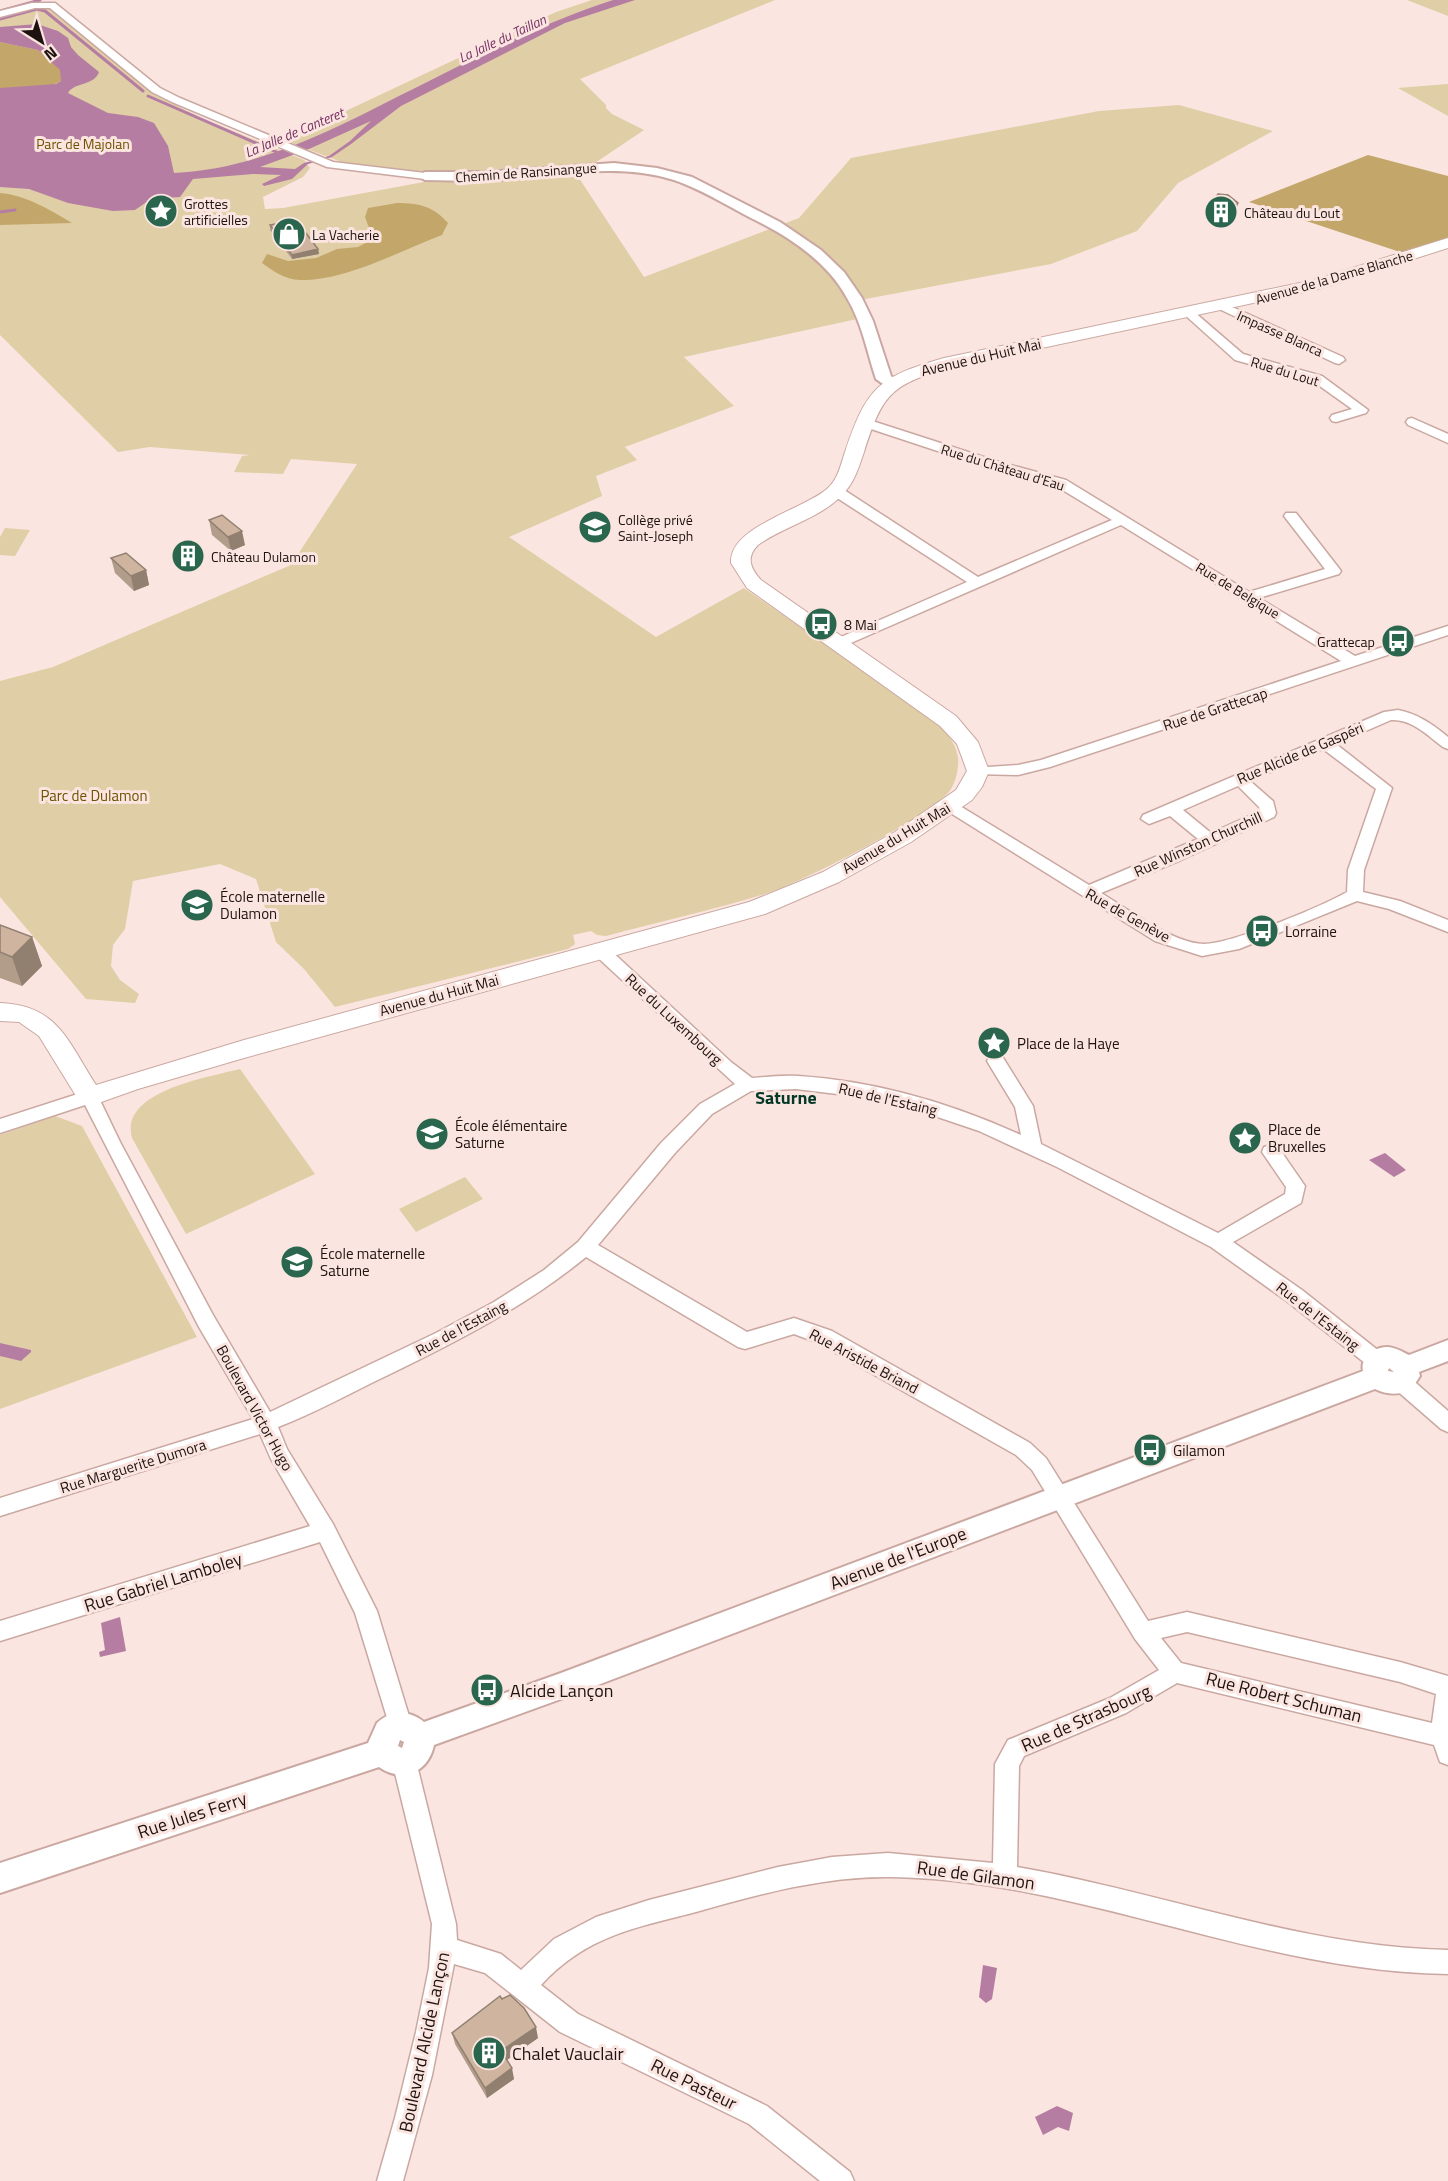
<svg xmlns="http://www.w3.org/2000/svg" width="1448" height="2181" font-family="'Titillium Web',sans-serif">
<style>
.green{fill:#e0cea6}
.forest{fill:#c3a76a}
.water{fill:#b67da2;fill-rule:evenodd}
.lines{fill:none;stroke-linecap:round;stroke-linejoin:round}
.stream{stroke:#b67da2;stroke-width:3}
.minor-casing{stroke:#caa8a1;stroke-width:3}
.tertiary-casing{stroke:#caa8a1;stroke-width:4}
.secondary-casing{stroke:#caa8a1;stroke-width:2}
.minor{fill:#fff;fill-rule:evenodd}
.tertiary{fill:#fff;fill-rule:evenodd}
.secondary{fill:#fff;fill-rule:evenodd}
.wall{fill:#b29c8a}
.shaded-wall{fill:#917f70}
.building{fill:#cfb5a0;stroke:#917f70;stroke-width:1.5}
.labels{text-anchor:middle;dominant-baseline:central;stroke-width:6;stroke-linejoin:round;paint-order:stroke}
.far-water-label{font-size:14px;font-style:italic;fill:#773163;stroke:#fbe5e0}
.far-park-label{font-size:14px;fill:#6e5201;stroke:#fbe5e0}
.far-street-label{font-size:14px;fill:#1d120f;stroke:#fbe5e0}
.far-poi-label{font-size:14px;fill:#1d120f;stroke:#fbe5e0;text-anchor:start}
.street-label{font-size:15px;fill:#1d120f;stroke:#fbe5e0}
.park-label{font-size:15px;fill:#6e5201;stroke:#fbe5e0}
.poi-label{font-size:15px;fill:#1d120f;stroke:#fbe5e0;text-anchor:start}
.quarter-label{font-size:18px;font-weight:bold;fill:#033726;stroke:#fbe5e0}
.near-street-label{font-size:18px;fill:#1d120f;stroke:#fbe5e0}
.near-poi-label{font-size:18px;fill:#1d120f;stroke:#fbe5e0;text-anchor:start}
</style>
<rect width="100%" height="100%" fill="#fbe5e0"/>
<path class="green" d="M592,0h183l-195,79 26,26v3l6,6 32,16 -67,45 67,102 155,-59 52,-60 248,-47 80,-6 94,26 -95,52 -41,48 -86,33 -201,38 7,17 -173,38 50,49 -109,41 12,13 -41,16 6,20 -93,41 147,100 88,-49 183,127c13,12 29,24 31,43 1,9 -2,23 -7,31 -15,25 -154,96 -186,105 -52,16 -106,28 -159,42l-9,-1 -6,-4 -18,4 2,9 -7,5 -233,58 -31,-38 -28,-27 -20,-63 -36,-15 -87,17 -8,48 -12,16 -2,21 9,14 19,14 -4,9 -49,-4 -86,-102v-216l53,-14 238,-102 66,-101 -66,-5 -8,15 -49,-2 8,-16 8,-1 -100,-8 -32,5 -118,-117v-319l32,-9 20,2 103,86 51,25 98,40 6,8 -7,9 -40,20 2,12 18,-1 152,-28 -4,-7 -87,-10 -60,-23 272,-128z
M1407,0h41v16z
M1448,84v32l-50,-28z
M5,528l25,2 -15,26 -15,-1v-18z
M240,1069l75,105 -129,60 -54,-96c-13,-47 77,-61 108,-69z
M55,1116l27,10 115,211 -197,72v-274z
M465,1177l18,22 -67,33 -17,-23z"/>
<path class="forest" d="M0,42l38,8 23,20v11c-16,10 -43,7 -61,7z
M1368,155l80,21v62l-45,15 -154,-51z
M0,193c26,2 50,17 72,30l-72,2z
M397,203c22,0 36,3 51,20l-6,12c-43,16 -96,46 -142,45 -14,0 -27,-9 -38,-17l5,-9 21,7 28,-3 21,-9 21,-2 15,-8 -8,-22 3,-9z"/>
<path class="water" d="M613,0h22l-70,23 -164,83 -50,38 -19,13 -24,7 -16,15 -28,7 -2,-2 19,-9 -28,-1 -60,5 -13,18 -29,2 -16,11 -22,1 -45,-8 -39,-14 -29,-2v-99l56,-4 5,-3 -1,-11 -22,-20 -38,-8v-15l37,-3 21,7 10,7 3,9 7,8 21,17c-5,14 -25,10 -31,21l40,20 30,4 16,6 14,23 6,27c81,-4 151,-39 223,-76 71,-35 141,-73 216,-97zM371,121l-21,20 -21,15 -25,7 -9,6 -35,-2 49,-18z
M1385,1153l21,17 -12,7 -25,-17z
M0,1343l31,7v2l-10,9 -21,-5z
M120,1617l6,34 -26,6 -1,-5 6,-2 -4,-27z
M983,1965l14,3 -5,31 -6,4 -7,-6z
M1057,2106l16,7 -4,18 -11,-4 -15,8 -8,-18z"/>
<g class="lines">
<path class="stream" d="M0,11l40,-11
M0,19l37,-10 8,2 98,80
M148,96l133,58
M0,212l15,-2"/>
<g class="minor-casing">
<path id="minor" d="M32,3h23l105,85 20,10 153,64 92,11 5,3 -5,3 -98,-12 -155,-65 -20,-10 -102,-84h-15l-35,9v-6z
M1221,302l122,55 2,3 -6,4 -4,-1 -118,-55v-4z
M1189,309l4,2 50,43 79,22 46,34 -2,3 -30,9 -4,-1 -2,-3 2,-3 20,-6 -38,-27 -79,-22 -50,-45 -2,-2z
M863,418l133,43 70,19 183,112 76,-23 -41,-53 2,-3h10l45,58 -2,3 -80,24 96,58 93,-30v9l-398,132 -32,8 -45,-1 -3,-3 3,-3 45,-3 23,-5 300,-99 -220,-136 -277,121h-10l-2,-3 2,-3 133,-58 -136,-88 -2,-3 2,-3h10l137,89 134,-57 -56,-34 -70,-19 -127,-42 -2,-3 2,-3z
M1412,418l36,16v9l-40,-18 -2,-3 2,-3z
M1398,710c20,4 34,14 50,27v12l-5,-2c-16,-12 -31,-28 -52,-27l-55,24 56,44 -28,82 -1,22 37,9 48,19v12l-59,-23 -32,-8 -118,48 -37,7 -47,-15 -214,-134 8,-5 6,1 134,82 109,-46 -28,-23 -21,8 -8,-5 2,-4 241,-103zM1323,749l53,40 -28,81 -1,22c-26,15 -116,52 -143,52 -30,0 -78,-36 -103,-51l80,-33 93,-43 2,-4 -3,-12 -23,-20zM1238,786l21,21 1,4 -49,22 -28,-23z
M602,946l6,2 123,114 21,16c15,-1 31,-3 46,-2 77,5 153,27 223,59l-6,-28 -28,-46 3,-5 6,-1 6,1 31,50 8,38 177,89 67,-39 1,-7 -24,-35 2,-5 7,-2 7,2 27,39 -4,17 -68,39 69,48 82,65 3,6 -3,6 -7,2 -7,-2 -82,-65 -77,-55 -154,-80 -78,-36 -65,-22 -52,-12 -66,-8 -45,2 -39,23 -37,39 -77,92 149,87 47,-14 38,13 198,112 16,15 102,163 39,-9 213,50 48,14v89l-8,-3 -6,-17 -257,-62 -51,30 -102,43 -5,10 -2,101c145,25 283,80 431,83v24c-190,-2 -367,-94 -557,-97 -66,-1 -132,17 -195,35 -62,16 -110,24 -155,73l37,29 189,92 83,66 4,9h-34l-71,-57 -189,-92 -75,-59 -31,-9 -22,111 -29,106h-26l18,-63 21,-86 13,-64 3,-44 -40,-163 4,-8 8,-3 8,3 4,8 40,163 1,16 44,14 20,16 33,-31 42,-22 53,-17 129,-33 54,-10 56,-4 105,10 2,-99 13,-24 102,-42 49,-28 -24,-31 -103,-169 -16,-15 -198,-112 -24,-9 -49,15 -7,-2 -152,-90c-61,50 -130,85 -200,119 -36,17 -71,37 -108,51l9,22 46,75 44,87 35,115 -4,8 -8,3 -8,-3 -37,-121 -35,-71 -320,99v-20l310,-95 -39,-67 -11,-25 -260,82v-18l253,-79 -54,-92 -114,-222 -85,28v-14l90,-29 6,2 24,50 93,173 57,97 166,-79 58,-31 50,-32 34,-28 83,-99 39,-39 35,-20 -139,-128 -2,-4 2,-4zM1187,1632l213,50 36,12 -4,29 -251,-60 -20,-25z
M1402,1375l7,2 39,34v21l-7,-3 -46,-40 -3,-6 3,-6z"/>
</g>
<g class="tertiary-casing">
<path id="tertiary" d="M614,163l43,5 35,9 88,45 41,28 23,22 18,26 11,23 18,55 8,7 -3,3h-10l-10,-7c-9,-27 -14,-56 -29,-81 -20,-37 -59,-62 -96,-80 -25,-13 -50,-29 -77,-38 -57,-18 -118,-4 -176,0 -25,2 -49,0 -73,0l-7,-4 7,-4h62z
M1448,1340v21l-29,11 1,4 -9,14c-13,5 -24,5 -36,-1l-814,310 -127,46c-6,28 -32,38 -55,22l-379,126v-30l368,-120 9,-20c14,-13 32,-13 47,-1l137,-49 802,-302c-3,-12 9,-23 23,-24 7,-1 17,5 23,8zM1389,1368l5,4 -6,-1zM400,1740l4,2 -2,6 -4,-2z"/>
</g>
<g class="secondary-casing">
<path id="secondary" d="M1448,238v10l-129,41 -366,78c-61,17 -70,25 -89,85 -5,14 -9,29 -20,41 -22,25 -60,33 -86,52 -12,12 -8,23 3,35l195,136 22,26 11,29 -7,16 -10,13 -61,42 -72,40 -74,32 -521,144 -106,31 -48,17 -9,-2 -42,-68 -20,-14 -19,-1v-18c58,2 68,39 96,82l148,-45 505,-138 74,-30 72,-40 61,-42 11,-19 -10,-27 -17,-18 -193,-138 -16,-25c-2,-37 73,-53 97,-75 10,-9 13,-24 17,-36 22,-65 33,-75 99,-94l370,-78z"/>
</g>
<use href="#minor" class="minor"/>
<use href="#tertiary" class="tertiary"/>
<use href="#secondary" class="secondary"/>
</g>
<path class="wall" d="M1208,209l28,2 -8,12 -21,-5z
M270,225l48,24 1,5 -27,5 -22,-29z
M209,520l36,25 -14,6 -19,-16z
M111,558l35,12 3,15 -15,6 -19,-18z
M0,925l32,12 10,29 -20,20 -22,-8z
M452,2033l86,5 -31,22 7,19 -27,19 -32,-54z"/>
<path class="shaded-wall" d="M1238,203l-2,8 -8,12 2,-9z
M318,249l1,5 -27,5v-4z
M242,531l3,14 -14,6 -3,-14z
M146,570l3,15 -15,6 -3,-15z
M32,937l10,29 -20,20 -10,-29z
M536,2027l2,11 -34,24 -3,-11z
M512,2068l2,11 -27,19 -2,-10z"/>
<path class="building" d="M1218,194l10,1 10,8 -8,11 -22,-5z
M296,220l22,29 -26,6 -22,-30z
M222,515l20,16 -14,6 -19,-17z
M126,553l20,17 -15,6 -20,-18z
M0,925l32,12 -20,20 -12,-5z
M510,1995l14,13 12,19 -35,24 11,17 -27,20 -33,-55 48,-37 2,3z"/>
<defs>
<g id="sight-disc" transform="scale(1.725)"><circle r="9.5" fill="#2a654e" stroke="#fbe5e0"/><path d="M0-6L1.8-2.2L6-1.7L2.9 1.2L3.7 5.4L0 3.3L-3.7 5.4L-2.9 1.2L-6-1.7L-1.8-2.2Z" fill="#fff"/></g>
<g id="building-disc" transform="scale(1.725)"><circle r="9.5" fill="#2a654e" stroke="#fbe5e0"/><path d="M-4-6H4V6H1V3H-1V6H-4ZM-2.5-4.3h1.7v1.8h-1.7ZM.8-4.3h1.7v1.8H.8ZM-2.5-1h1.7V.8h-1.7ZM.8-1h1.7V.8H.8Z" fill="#fff"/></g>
<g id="shop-disc" transform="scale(1.725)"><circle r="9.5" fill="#2a654e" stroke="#fbe5e0"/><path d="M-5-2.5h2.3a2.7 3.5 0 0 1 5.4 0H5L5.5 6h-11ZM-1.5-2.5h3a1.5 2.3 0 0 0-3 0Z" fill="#fff"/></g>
<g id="school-disc" transform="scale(1.725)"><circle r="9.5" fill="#2a654e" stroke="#fbe5e0"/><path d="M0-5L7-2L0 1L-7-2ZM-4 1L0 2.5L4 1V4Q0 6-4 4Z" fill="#fff"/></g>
<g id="bus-disc" transform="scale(1.725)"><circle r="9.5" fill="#2a654e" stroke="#fbe5e0"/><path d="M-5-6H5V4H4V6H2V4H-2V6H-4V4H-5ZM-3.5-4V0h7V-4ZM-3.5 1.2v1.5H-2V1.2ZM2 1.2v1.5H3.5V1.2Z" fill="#fff"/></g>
</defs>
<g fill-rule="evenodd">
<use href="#sight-disc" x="161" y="211"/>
<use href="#building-disc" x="1221" y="212"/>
<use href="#shop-disc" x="289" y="234"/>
<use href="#school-disc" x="595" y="527"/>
<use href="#building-disc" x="188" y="556"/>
<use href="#bus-disc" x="821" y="624"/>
<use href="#bus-disc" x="1398" y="641"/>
<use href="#school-disc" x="197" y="905"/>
<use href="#bus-disc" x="1262" y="931"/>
<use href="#sight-disc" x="994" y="1043"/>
<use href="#school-disc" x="432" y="1134"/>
<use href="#sight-disc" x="1245" y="1138"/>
<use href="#school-disc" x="297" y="1262"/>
<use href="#bus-disc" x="1150" y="1450"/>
<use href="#bus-disc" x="487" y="1690"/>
<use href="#building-disc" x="489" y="2053"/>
</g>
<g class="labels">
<g class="far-water-label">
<text transform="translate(502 38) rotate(-25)">La Jalle du Taillan</text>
<text transform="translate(294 132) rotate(-23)">La Jalle de Canteret</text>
</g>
<g class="far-park-label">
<text x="83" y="143">Parc de Majolan</text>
</g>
<g class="far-street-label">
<text transform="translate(526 172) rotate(-4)">Chemin de Ransinangue</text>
<text transform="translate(1334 277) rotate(-16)">Avenue de la Dame Blanche</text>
<text transform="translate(1280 333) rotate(24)">Impasse Blanca</text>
<text transform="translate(1285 371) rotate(17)">Rue du Lout</text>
<text transform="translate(1003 467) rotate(17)">Rue du Château d'Eau</text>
<text transform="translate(1238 590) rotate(31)">Rue de Belgique</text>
</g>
<g class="far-poi-label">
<text x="184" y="203">Grottes<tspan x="184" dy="16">artificielles</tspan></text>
<text x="1244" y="212">Château du Lout</text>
<text x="312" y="234">La Vacherie</text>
<text x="618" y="519">Collège privé<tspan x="618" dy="16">Saint-Joseph</tspan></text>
<text x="211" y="556">Château Dulamon</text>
<text x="844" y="624">8 Mai</text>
<text x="1375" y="641" text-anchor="end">Grattecap</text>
</g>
<g class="street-label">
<text transform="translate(981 357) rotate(-13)">Avenue du Huit Mai</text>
<text transform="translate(1215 709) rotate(-18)">Rue de Grattecap</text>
<text transform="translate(1300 753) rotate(-23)">Rue Alcide de Gaspéri</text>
<text transform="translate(896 838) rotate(-31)">Avenue du Huit Mai</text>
<text transform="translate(1198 844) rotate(-24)">Rue Winston Churchill</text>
<text transform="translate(1128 915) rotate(29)">Rue de Genève</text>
<text transform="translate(439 995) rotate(-15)">Avenue du Huit Mai</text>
<text transform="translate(674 1019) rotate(43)">Rue du Luxembourg</text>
<text transform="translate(888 1099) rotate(13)">Rue de l'Estaing</text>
<text transform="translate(1318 1316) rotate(38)">Rue de l'Estaing</text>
<text transform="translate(461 1328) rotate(-28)">Rue de l'Estaing</text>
<text transform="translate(864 1361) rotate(28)">Rue Aristide Briand</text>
<text transform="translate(255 1408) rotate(61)">Boulevard Victor Hugo</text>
<text transform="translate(133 1466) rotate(-17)">Rue Marguerite Dumora</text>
</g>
<g class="park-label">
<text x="94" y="795">Parc de Dulamon</text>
</g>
<g class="poi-label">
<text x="220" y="896">École maternelle<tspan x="220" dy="17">Dulamon</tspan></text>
<text x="1285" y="931">Lorraine</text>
<text x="1017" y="1043">Place de la Haye</text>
<text x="455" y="1125">École élémentaire<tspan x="455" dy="17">Saturne</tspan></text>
<text x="1268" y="1129">Place de<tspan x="1268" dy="17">Bruxelles</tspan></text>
<text x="320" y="1253">École maternelle<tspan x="320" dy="17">Saturne</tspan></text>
<text x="1173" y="1450">Gilamon</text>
</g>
<g class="quarter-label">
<text x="786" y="1097">Saturne</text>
</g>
<g class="near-street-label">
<text transform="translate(898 1558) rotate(-21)">Avenue de l'Europe</text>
<text transform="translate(163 1582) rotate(-17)">Rue Gabriel Lamboley</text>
<text transform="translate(1284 1697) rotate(14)">Rue Robert Schuman</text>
<text transform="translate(1086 1718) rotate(-24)">Rue de Strasbourg</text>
<text transform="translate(192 1815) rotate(-18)">Rue Jules Ferry</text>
<text transform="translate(976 1875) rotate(8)">Rue de Gilamon</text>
<text transform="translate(424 2042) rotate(-78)">Boulevard Alcide Lançon</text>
<text transform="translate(694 2084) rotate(26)">Rue Pasteur</text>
</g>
<g class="near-poi-label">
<text x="510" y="1690">Alcide Lançon</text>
<text x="512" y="2053">Chalet Vauclair</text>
</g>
</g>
<g transform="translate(42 42) rotate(143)" stroke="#fbe5e0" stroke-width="4.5" paint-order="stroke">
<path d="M0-4.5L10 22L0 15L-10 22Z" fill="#1d120f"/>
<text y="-9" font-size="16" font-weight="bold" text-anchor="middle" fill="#1d120f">N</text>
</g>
</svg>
